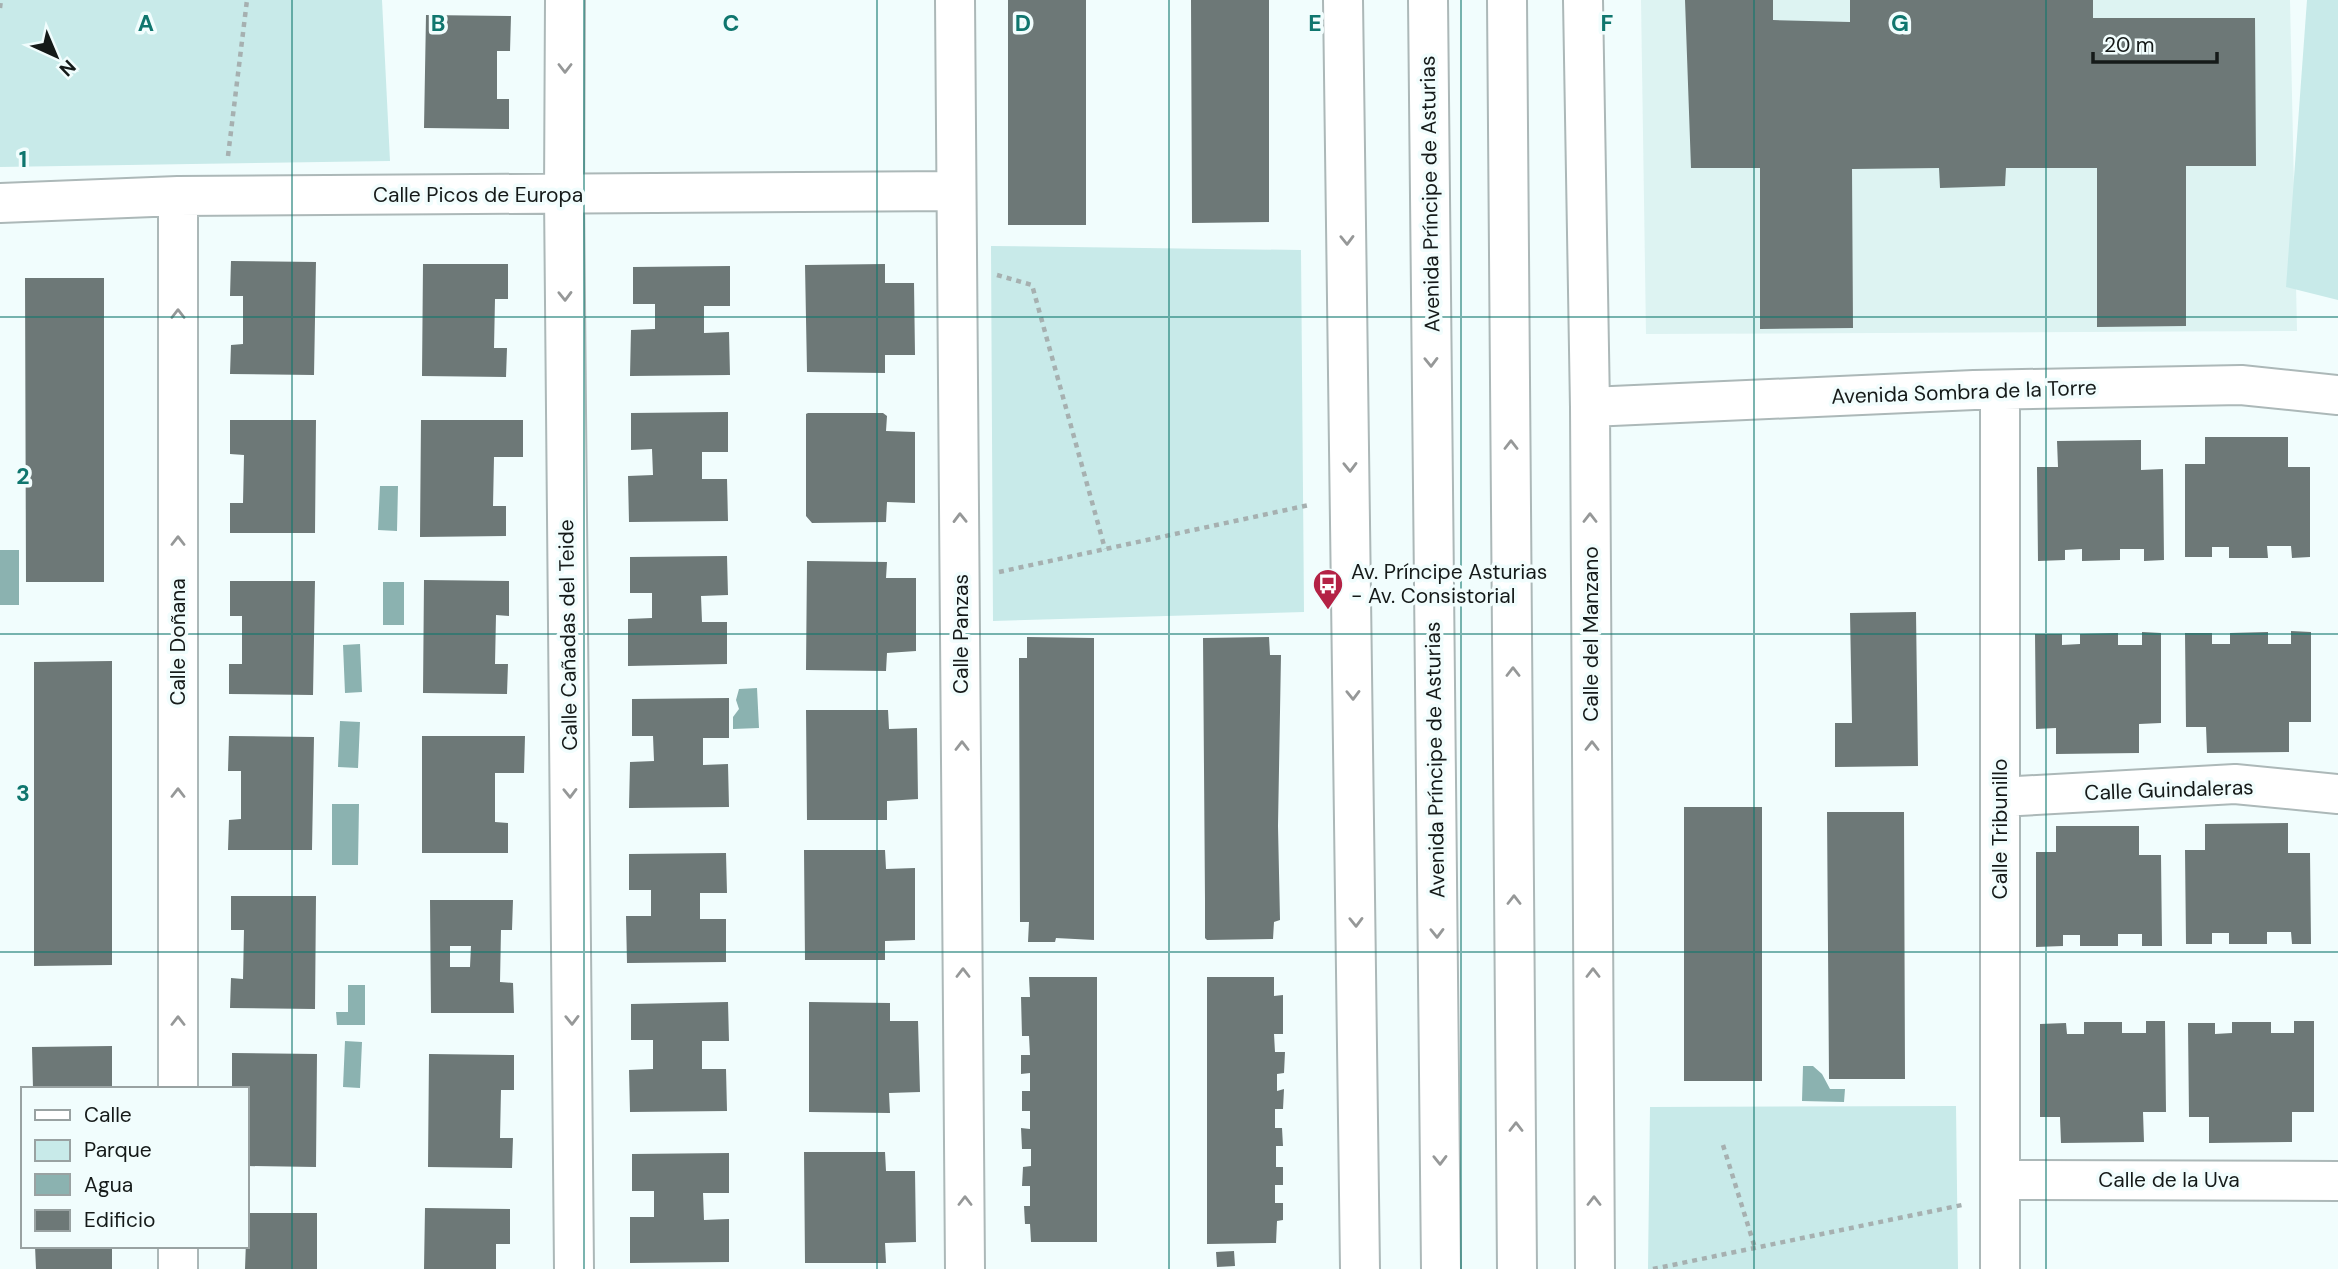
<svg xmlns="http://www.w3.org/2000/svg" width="2338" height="1269" font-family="'DM Sans',sans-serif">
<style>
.built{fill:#ddf3f2}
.green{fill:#c8eae9}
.water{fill:#8bb2b0}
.building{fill:#6d7877;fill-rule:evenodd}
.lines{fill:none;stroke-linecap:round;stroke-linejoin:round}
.minor-casing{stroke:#acb8b8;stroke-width:42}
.path{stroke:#a6b0b0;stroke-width:4.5;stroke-dasharray:5 5;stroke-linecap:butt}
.minor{stroke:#fff;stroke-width:38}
.oneway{stroke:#969898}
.grid{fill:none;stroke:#0f766e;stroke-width:2;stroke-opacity:0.55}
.labels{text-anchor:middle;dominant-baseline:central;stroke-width:7;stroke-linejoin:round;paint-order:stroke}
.street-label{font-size:21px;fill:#151a19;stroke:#f1fdfd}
.poi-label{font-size:21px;fill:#151a19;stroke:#f1fdfd;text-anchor:start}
.grid-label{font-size:23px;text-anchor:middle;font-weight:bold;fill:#0f766e;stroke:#f1fdfd;stroke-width:7;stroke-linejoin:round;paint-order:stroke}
</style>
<rect width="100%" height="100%" fill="#f1fdfd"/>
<path class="built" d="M1641,0h649l7,331 -651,3z"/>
<path class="green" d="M0,0h382l8,161 -390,6z
M2307,0h31v300l-52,-13z
M991,246l310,4 3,362 -311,9z
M1956,1106l2,163h-310l2,-162z"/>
<path class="water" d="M380,486h18l-1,45 -19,-1z
M0,550h19v55h-19z
M383,582h21v43h-21z
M360,644l2,48 -17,1 -2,-48z
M757,688l2,40 -26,1v-12l6,-8 -3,-9 3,-11z
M340,721l20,1 -2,46 -20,-1z
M332,804h27l-1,61h-26z
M348,985h17v40h-28l-1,-13h12z
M345,1041l17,1 -2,46 -17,-1z
M1803,1066h10l9,8 8,15h15l-1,13 -42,-1z"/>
<path class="building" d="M1008,0h78v225h-78z
M1191,0h78v222l-77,1z
M1685,0h88v20l77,2v-22h243v18h162l1,148h-70v160l-89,1v-159h-91l-1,18 -65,2 -1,-20 -87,1 1,159 -93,1v-161h-69z
M426,15l85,1 -1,35h-13v48h12v30l-85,-1z
M231,261l85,1 -2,113 -84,-1 1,-29 12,-1v-48h-13z
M423,264h85v35h-13l-1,49h13l-1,29 -84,-1z
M885,264v19h29l1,72h-30v18l-78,-1 -2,-107z
M730,266v40h-26v27l25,-1 1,43 -100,1 1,-46 24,-1v-25h-22v-37z
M25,278h79v304h-78z
M728,412v40h-26v27h25l1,42 -99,1 -1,-46 25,-1 -1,-26 -21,1v-37z
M808,413h75l4,3 -1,15 29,1v71l-28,-1 -1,20 -74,1 -6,-7v-102z
M230,420h86l-1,113h-85v-30h13l1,-48 -14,-1z
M421,420h102v37h-29l-1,49h13v30l-86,1z
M2205,437h83v30h22v90l-18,1 -1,-12h-24l1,12h-39v-11h-17v10h-27v-93h20z
M2141,440v30l22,-1 1,91 -20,1v-12h-24v11l-38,1v-12l-17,1v10l-27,1 -1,-94h21l-1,-26z
M727,556l1,39 -27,1 1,26h25v42l-99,2v-47l24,-1v-25h-22v-36z
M807,561l80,1 -1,16h30v73l-29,2 -1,18 -80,-1z
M424,580l85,1v35l-13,-1 -1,49h13l-1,30 -84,-1z
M230,581h85l-2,114 -84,-1v-30h13v-48h-12z
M1916,612l2,154 -83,1v-44h17l-2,-110z
M2291,631l20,1v90h-22v30l-82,1 -1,-26h-20l-1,-94h27v11h18v-11l38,-1v12h23z
M2142,632l19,1v90l-22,1v29l-83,1v-26l-20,1 -1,-95h27v11l18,-1v-10l38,-1v12h24z
M1027,637l67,1v302l-38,-2 -1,4h-27l1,-20h-9l-1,-264h8z
M1269,637l1,18h11l-3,171 2,94 -6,2 -1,17 -66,1 -2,-2v-38l-2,-262z
M112,661v304l-78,1v-304z
M729,698v40h-26v27l25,-1 1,43 -100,1 1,-46 24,-1 -1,-25h-21v-37z
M806,710h82l1,19 28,-1 1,71 -31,2v19h-80z
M229,736l85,1 -2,113h-84l1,-30 12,-1v-48h-13z
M422,736h103l-1,37h-29v49l13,1v30h-86z
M1684,807h78v274h-78z
M1827,812h77l1,267h-76z
M2288,823v30h22l1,91h-19l-1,-12h-24v12h-38v-11h-17v11h-26l-1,-94h20v-26z
M2056,826h83v29h22l1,91h-20v-12h-24v12h-38v-11h-17v11l-27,1v-95h20z
M804,850h81l1,19 29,-1v72l-30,1v19h-80z
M726,853l1,40h-27v26h26v43l-99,1 -1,-47h25v-26h-22v-36z
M231,896h85l-1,113 -85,-1 1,-30 12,1 1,-49h-13z
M430,900h83l-1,30h-11l-1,52 13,1 1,30h-83zM450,946h21l-1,21h-20z
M1029,977h68v265h-66l-1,-18h-5l-1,-18h6v-20h-8l1,-19 8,-1v-17h-9l-1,-21 9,1v-18h-8v-20h8v-18l-9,1v-19h9l-1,-19h-7l-1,-39h9z
M1207,977h67v19l9,-1v39h-9l1,18h10l-1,21 -7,1v17l7,-2 -1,20h-8v19h7l1,18h-7v21h7v18h-8v18h8v17l-6,1 -1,22 -69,1z
M728,1002l1,39h-27v28h24l1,42 -97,1 -1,-42 24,-1v-29h-22v-36z
M809,1002l81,1v18h28l2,71 -31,1 1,20 -81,-1z
M2146,1021h19l1,91h-23l1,30 -83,1 -1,-26h-20v-93l26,-1 1,11h17v-12h38v11h24z
M2294,1021h20v91h-22v30l-83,1v-26h-20l-1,-94h27v11l17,-1v-11h39v11h23z
M112,1046v43h-79l-1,-42z
M232,1053l85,1 -1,113 -69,-1v-77l-15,-1z
M429,1054l85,1v35h-13l-1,48h13l-1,30 -84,-1z
M804,1152h81l1,19h29l1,71 -31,1 1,20h-81z
M729,1153v40h-26l1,27 25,-1v43l-99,1v-46h24v-26h-22v-37z
M425,1208l85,1v35h-14v25h-72z
M247,1213h70v56h-72z
M35,1246h77v23h-76z
M1234,1251l1,15 -18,1 -1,-15z"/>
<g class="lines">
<g class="minor-casing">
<path id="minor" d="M565,0l-1,195 10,1074
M955,0l10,1269
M1343,0l17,1269
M1428,0l13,1269
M1507,0l10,1269
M1583,0l7,407 5,862
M178,196v893
M0,203l178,-7 778,-5
M2000,390v879
M1590,407l384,-17 267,-5 97,10
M2000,797l235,-13 103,10
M2000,1180l338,1
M178,1246v23"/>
</g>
<path class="path" d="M0,8l1,-8
M228,156l19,-156
M997,275l35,10 73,264
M999,572l310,-67
M1723,1145l32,103
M1653,1269l309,-64"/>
<use href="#minor" class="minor"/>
</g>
<defs><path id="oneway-chevron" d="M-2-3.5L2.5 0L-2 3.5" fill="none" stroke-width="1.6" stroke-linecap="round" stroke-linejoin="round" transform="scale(1.75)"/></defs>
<g class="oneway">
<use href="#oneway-chevron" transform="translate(565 68) rotate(90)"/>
<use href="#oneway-chevron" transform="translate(1347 240) rotate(89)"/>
<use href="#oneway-chevron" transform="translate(565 296) rotate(89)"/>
<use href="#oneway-chevron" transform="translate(178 314) rotate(-90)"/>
<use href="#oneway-chevron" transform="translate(1431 362) rotate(89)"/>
<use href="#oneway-chevron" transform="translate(1511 445) rotate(-90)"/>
<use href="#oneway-chevron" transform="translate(1350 467) rotate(89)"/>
<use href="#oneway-chevron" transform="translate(960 518) rotate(-91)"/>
<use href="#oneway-chevron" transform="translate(1590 518) rotate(-90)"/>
<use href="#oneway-chevron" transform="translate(178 541) rotate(-90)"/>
<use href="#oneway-chevron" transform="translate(1513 672) rotate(-90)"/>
<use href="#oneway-chevron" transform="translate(1353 695) rotate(89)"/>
<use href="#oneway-chevron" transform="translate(962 746) rotate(-90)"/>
<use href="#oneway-chevron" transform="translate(1592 746) rotate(-90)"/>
<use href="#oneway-chevron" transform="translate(178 793) rotate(-90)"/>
<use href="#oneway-chevron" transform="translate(570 793) rotate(89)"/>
<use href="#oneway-chevron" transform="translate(1514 900) rotate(-90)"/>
<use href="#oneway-chevron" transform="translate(1356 922) rotate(89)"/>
<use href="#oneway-chevron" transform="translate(1437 933) rotate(89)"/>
<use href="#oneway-chevron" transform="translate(963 973) rotate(-90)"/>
<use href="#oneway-chevron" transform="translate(1593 973) rotate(-90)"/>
<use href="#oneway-chevron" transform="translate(572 1020) rotate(89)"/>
<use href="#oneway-chevron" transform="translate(178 1021) rotate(-90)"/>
<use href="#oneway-chevron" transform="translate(1516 1127) rotate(-90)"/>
<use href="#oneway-chevron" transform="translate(1440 1160) rotate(89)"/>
<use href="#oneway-chevron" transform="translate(965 1201) rotate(-90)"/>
<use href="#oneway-chevron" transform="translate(1594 1201) rotate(-90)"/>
</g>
<path class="grid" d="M292,0v1269M584,0v1269M877,0v1269M1169,0v1269M1461,0v1269M1754,0v1269M2046,0v1269M0,317h2338M0,634h2338M0,952h2338"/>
<defs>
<g id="bus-pin" transform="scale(1.575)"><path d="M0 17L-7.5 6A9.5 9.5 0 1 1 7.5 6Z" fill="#b42245" stroke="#f1fdfd"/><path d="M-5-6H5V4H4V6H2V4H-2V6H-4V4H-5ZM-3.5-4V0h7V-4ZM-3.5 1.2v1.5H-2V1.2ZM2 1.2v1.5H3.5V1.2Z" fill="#fff"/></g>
</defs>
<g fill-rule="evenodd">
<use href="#bus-pin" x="1328" y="584"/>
</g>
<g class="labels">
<g class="street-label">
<text transform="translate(1430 194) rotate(-91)">Avenida Príncipe de Asturias</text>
<text x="478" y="195">Calle Picos de Europa</text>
<text transform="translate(1964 392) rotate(-2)">Avenida Sombra de la Torre</text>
<text transform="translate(961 634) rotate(-90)">Calle Panzas</text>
<text transform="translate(1591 634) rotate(-90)">Calle del Manzano</text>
<text transform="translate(568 635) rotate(-91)">Calle Cañadas del Teide</text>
<text transform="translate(178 642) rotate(-90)">Calle Doñana</text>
<text transform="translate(1435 760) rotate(-91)">Avenida Príncipe de Asturias</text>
<text transform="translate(2169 790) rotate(-2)">Calle Guindaleras</text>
<text transform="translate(2000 829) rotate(-90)">Calle Tribunillo</text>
<text x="2169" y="1180">Calle de la Uva</text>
</g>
<g class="poi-label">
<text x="1351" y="572">Av. Príncipe Asturias<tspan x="1351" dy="24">- Av. Consistorial</tspan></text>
</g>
</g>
<g class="grid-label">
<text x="146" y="31">A</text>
<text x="438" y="31">B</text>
<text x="731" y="31">C</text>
<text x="1023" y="31">D</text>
<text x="1315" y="31">E</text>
<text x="1607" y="31">F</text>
<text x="1900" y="31">G</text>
<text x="23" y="167">1</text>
<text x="23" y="484">2</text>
<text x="23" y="801">3</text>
</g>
<rect x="21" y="1087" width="228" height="161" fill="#f1fdfd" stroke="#99a2a2" stroke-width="2"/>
<rect x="35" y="1110" width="35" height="10" fill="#ffffff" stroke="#99a2a2" stroke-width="2"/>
<text x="84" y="1122" font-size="21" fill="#151a19">Calle</text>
<rect x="35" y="1140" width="35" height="21" fill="#c8eae9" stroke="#99a2a2" stroke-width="2"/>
<text x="84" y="1157" font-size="21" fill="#151a19">Parque</text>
<rect x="35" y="1174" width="35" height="21" fill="#8bb2b0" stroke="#99a2a2" stroke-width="2"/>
<text x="84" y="1192" font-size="21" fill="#151a19">Agua</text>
<rect x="35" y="1210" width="35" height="21" fill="#6d7877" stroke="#99a2a2" stroke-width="2"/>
<text x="84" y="1227" font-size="21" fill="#151a19">Edificio</text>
<g transform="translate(56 56) rotate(136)" stroke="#f1fdfd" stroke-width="5" paint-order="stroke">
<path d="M0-5L12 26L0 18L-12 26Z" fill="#151a19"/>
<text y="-10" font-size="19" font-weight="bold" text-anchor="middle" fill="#151a19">N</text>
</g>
<path d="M2093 52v10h124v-10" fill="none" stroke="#151a19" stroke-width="3.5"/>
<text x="2104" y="52" font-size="21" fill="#151a19" stroke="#f1fdfd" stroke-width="5" paint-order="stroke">20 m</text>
</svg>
